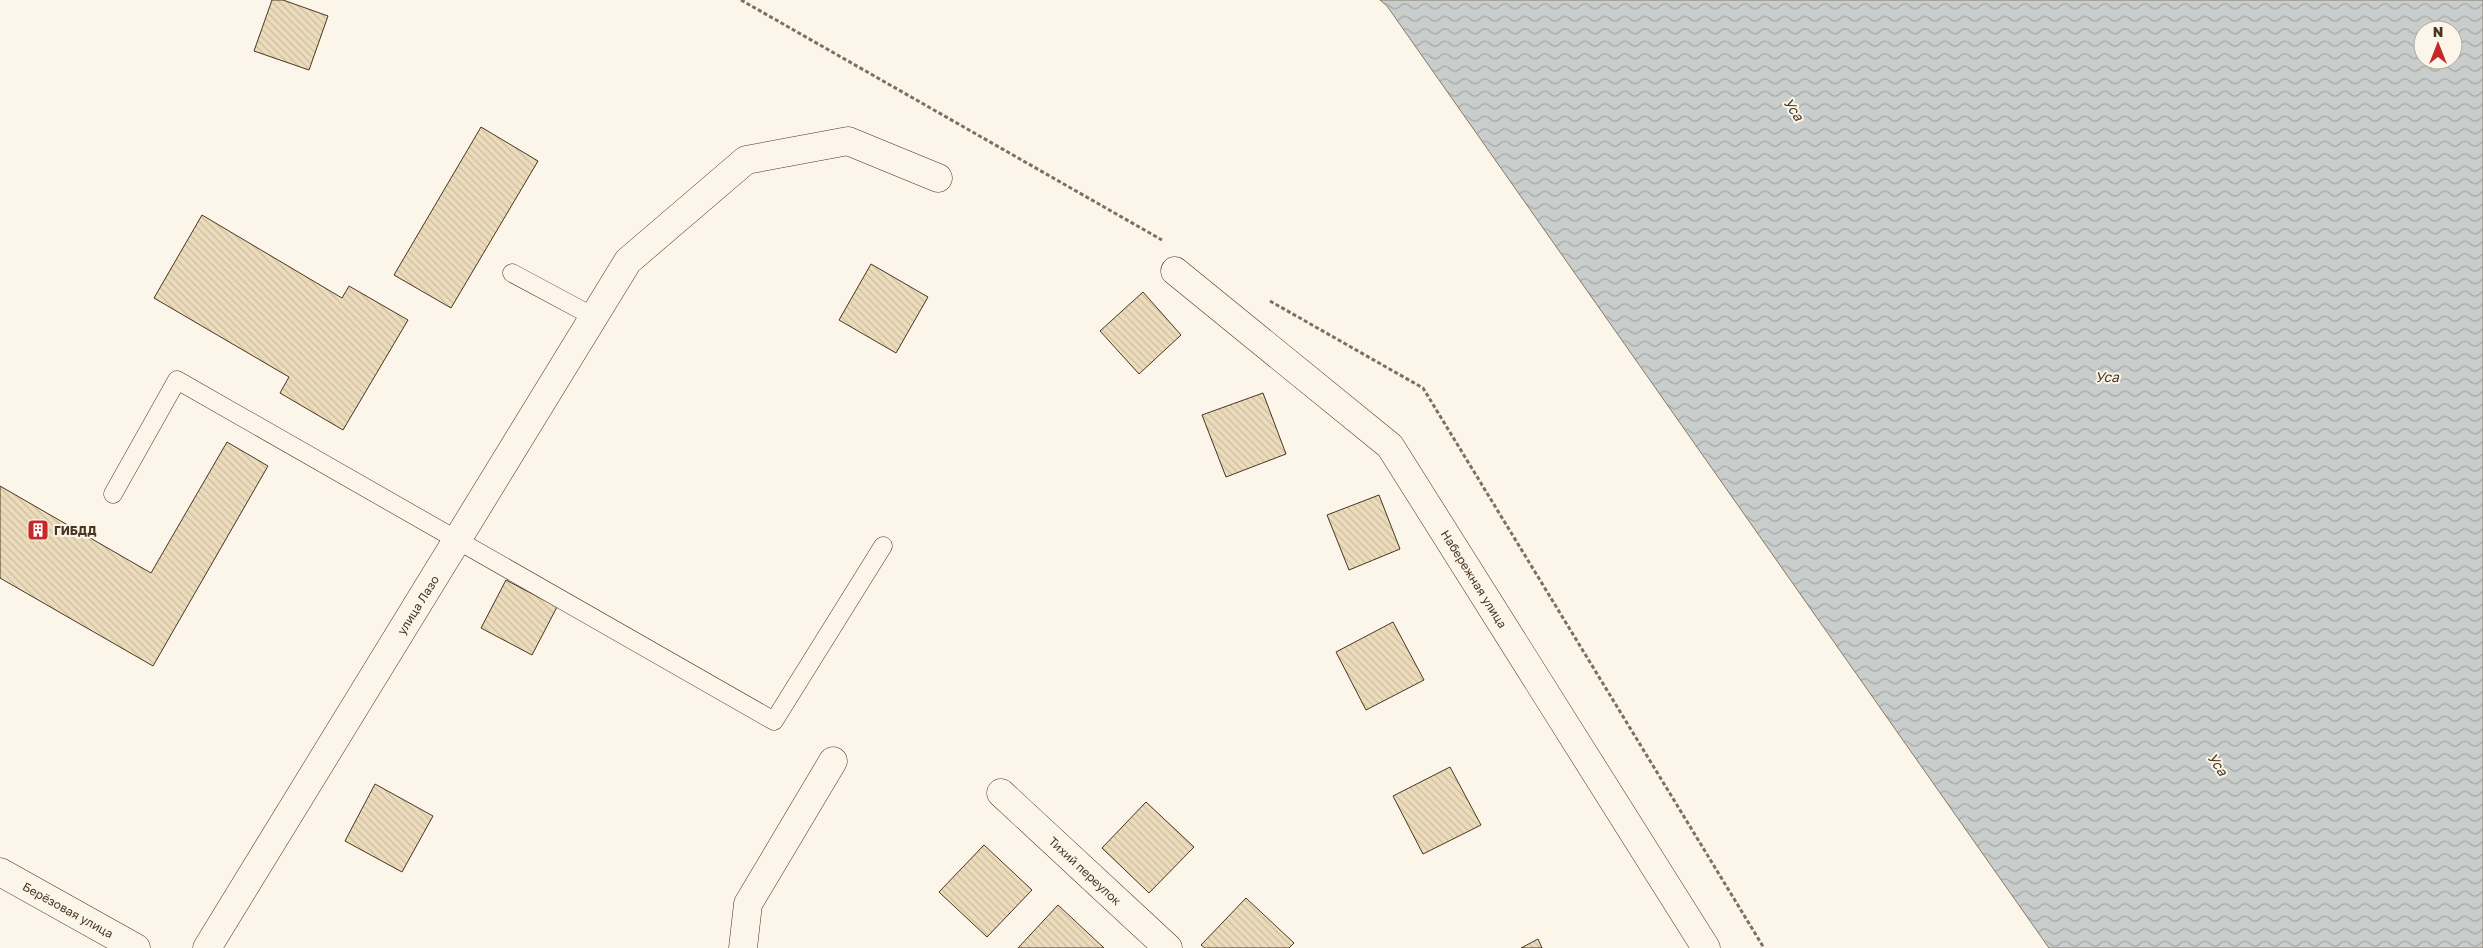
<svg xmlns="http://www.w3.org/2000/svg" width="2483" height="948" font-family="'Golos Text',sans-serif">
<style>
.water{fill:url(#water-waves);stroke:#887966;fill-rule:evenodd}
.building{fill:url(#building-back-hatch);stroke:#4a3520}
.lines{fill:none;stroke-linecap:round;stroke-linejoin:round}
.lane-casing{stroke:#4a3520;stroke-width:19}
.street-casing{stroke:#4a3520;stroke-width:29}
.secondary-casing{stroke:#4a3520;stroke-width:29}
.path{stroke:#7f6f5c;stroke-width:3;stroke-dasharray:4 2.5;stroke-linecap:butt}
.lane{stroke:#fbf6e9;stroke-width:18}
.street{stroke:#fbf6e9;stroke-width:28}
.secondary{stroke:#fbf6e9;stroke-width:28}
.labels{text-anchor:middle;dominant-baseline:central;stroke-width:4;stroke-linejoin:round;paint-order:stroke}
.poi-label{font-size:12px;font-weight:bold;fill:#4a3520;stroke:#fbf6e9;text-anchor:start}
.street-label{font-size:12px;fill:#4a3520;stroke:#fbf6e9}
.water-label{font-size:14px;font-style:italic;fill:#4a3520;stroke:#fbf6e9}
</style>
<defs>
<pattern id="water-waves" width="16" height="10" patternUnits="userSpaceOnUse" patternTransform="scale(1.25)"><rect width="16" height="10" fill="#c9cecd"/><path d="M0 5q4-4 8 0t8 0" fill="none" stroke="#a5a8a6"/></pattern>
<pattern id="building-back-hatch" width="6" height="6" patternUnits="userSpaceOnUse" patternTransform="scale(1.25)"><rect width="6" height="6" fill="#ecdcbc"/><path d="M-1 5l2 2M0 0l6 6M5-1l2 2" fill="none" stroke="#ccbda1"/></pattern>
</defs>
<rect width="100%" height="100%" fill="#fbf6e9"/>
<path class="water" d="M1380,0h1103v948h-434l-662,-942zM2423,30h30v30h-30z"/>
<path class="building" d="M272,0h11l45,16 -19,54 -55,-19z
M481,127l57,34 -87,147 -57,-33z
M202,215l140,83 7,-12 59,34 -65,110 -63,-37 9,-16 -135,-79z
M871,264l57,33 -32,56 -57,-33z
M1143,292l38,43 -42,39 -39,-43z
M1263,393l23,61 -60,23 -24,-62z
M227,442l41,24 -115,200 -153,-88v-92l151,87z
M1379,495l21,54 -51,21 -22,-55z
M506,580l51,27 -25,48 -51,-27z
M1393,622l31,58 -58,30 -30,-58z
M1450,767l31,58 -58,29 -30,-58z
M375,784l58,32 -31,56 -57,-31z
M1146,802l48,45 -45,46 -47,-45z
M984,845l48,45 -45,47 -48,-45z
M1246,898l48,45 -5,5h-84l-4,-3z
M1058,905l46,43h-86z
M1538,939l4,9h-21z"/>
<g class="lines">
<g class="lane-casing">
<path id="lane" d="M512,273l82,44
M113,494l64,-114 597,341 109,-175"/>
</g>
<g class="street-casing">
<path id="street" d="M1175,271l215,175 316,502
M1001,793l167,155
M207,948l421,-687 118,-101 102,-19 90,37
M743,948l5,-44 85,-143"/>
</g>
<g class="secondary-casing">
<path id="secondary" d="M0,872l136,76"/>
</g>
<path class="path" d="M741,0l421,240
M1270,301l153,87 341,560"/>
<use href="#lane" class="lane"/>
<use href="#street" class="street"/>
<use href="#secondary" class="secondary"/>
</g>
<defs>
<g id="building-square" transform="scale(1.125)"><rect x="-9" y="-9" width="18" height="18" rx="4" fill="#c62828" stroke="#fbf6e9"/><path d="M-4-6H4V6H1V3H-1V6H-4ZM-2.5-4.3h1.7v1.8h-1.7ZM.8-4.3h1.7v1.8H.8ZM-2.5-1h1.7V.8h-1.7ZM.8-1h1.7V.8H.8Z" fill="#fff"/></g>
</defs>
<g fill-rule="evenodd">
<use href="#building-square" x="38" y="530"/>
</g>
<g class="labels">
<g class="poi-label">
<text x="54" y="530">ГИБДД</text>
</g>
<g class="street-label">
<text transform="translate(1474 579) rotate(58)">Набережная улица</text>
<text transform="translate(418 605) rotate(-58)">улица Лазо</text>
<text transform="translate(1085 871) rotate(43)">Тихий переулок</text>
<text transform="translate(68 910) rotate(29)">Берёзовая улица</text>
</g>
<g class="water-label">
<text transform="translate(1794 109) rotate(57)">Уса</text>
<text x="2107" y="376">Уса</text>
<text transform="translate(2218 764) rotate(57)">Уса</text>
</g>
</g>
<g transform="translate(2438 45)"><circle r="24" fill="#fbf6e9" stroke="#b4a999"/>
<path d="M0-4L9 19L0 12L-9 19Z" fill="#c62828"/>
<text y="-8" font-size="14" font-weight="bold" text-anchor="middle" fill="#4a3520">N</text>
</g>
</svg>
